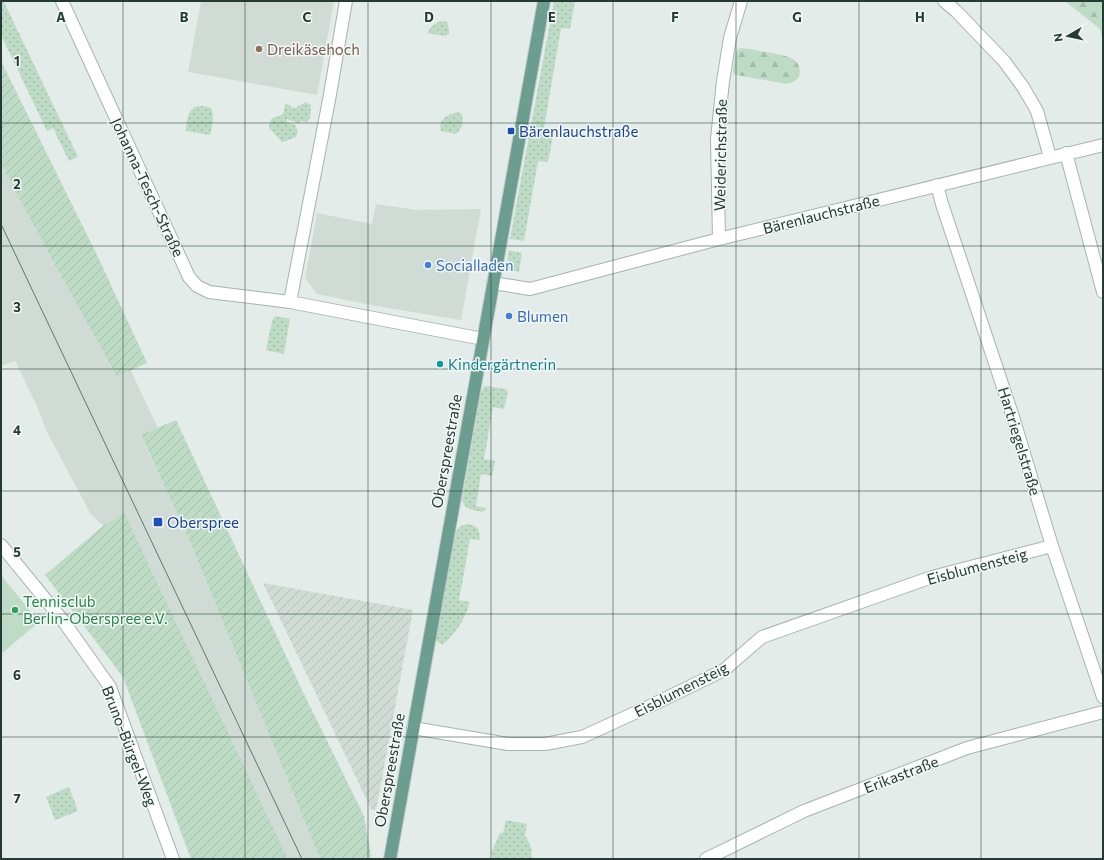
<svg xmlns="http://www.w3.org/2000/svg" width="1104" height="860" font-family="Commissioner,sans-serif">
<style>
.built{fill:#d1dbd6}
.industrial{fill:url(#industrial-furrows)}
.grass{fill:url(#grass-dots)}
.forest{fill:url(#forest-firs)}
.garden{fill:url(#garden-furrows)}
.pitch{fill:#bddbc5}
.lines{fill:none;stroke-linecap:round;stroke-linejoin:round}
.minor-casing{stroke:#a6b3af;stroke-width:14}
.major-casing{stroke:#c2c8c6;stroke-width:14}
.minor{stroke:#fff;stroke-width:12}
.major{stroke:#6b9e90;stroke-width:12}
.tram{stroke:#5e7770;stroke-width:1}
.grid{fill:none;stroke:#243b35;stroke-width:1;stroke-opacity:0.55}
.education-dot{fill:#8d6e63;stroke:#f3f8f6;stroke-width:1.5}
.transit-dot{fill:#1a4fb4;stroke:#f3f8f6;stroke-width:1.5}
.shop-dot{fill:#3f7fe0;stroke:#f3f8f6;stroke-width:1.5}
.culture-dot{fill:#0f9aa8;stroke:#f3f8f6;stroke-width:1.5}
.leisure-dot{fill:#2e9e5b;stroke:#f3f8f6;stroke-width:1.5}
.labels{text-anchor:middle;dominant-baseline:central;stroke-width:3;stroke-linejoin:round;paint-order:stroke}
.education-label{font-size:15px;fill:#785e54;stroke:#f3f8f6;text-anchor:start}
.transit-label{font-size:15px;fill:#164399;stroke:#f3f8f6;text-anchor:start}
.street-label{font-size:15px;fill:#243b35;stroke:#f3f8f6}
.shop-label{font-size:15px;fill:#366cbe;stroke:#f3f8f6;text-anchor:start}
.culture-label{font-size:15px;fill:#0d838f;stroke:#f3f8f6;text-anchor:start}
.leisure-label{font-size:15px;fill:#27864d;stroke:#f3f8f6;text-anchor:start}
.grid-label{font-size:13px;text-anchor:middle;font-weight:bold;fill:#243b35;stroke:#f3f8f6;stroke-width:3;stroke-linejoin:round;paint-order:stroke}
</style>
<defs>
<pattern id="industrial-furrows" width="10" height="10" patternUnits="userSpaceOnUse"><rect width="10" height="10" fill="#d1dbd6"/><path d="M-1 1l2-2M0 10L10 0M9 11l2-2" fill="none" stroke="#b3bdb8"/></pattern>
<pattern id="grass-dots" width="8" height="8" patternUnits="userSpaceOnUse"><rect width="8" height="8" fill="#bddbc5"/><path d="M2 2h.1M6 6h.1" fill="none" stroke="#a2bdaa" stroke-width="1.8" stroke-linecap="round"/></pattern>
<pattern id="forest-firs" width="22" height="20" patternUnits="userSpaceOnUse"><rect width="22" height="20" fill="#bddbc5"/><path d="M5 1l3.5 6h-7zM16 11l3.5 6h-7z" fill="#a2bdaa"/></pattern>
<pattern id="garden-furrows" width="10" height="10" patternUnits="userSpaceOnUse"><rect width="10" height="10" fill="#bddbc5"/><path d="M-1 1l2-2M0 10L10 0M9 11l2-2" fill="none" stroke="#a2bdaa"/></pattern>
</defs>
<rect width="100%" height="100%" fill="#e3ece8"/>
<path class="built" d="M201,1h133l-17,94 -129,-23z
M1,164l43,81 73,132 14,-6 27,57 -17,8 50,108 129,315h-32l-164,-347 -21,14 -13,-13 -43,-81 -11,-28 -21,-43 -14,5z
M376,204l41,6 64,-1 -20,111 -85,-14 -59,-12 -12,-16 12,-65 55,11z"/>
<path class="industrial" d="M263,583l150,27 -37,200 -5,-1z"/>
<path class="grass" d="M554,1h21l-5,28 -9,-1 -17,100 10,2 -6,32 -10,-1 -14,80 -14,-2z
M4,2l74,155 -9,4 -16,-33 -6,3 -46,-96v-32z
M440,21l7,1 2,6v6l-4,2 -18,-3 5,-7z
M306,102l5,3c-1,6 1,13 -4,17l-6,-1 -2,2 -12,-4v3l1,1 7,2 3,6 -2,6 -13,5 -2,-1 -12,-13c3,-15 3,-8 14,-14l2,-10h2l6,4 4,-1z
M199,106h5l7,2c4,8 1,19 -1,27l-24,-4c1,-11 1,-23 13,-25z
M458,112l4,2c1,9 1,13 -6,20l-15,-3c-4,-12 8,-17 17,-19z
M509,250l13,3 -3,19 -13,-3z
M275,316l15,3 -6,35 -18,-4 6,-29z
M486,386l20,3 2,3 -4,17 -11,-2 -9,52 11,2 -3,15 -11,-2 -5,32 11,2 -4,4c-9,-2 -18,-1 -21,-12l19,-109 3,-4z
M467,524c12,2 12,5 13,16l-10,-1 -11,61 11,2c-5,17 -14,32 -28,43l-7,-5 20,-107c3,-5 6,-8 12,-9z
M69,787l9,24 -23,9 -9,-23z
M506,820l21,4 -2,12c6,8 8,14 6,23h-38l-2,-6 9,-20h3z"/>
<path class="forest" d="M1065,1h38v40l-3,-12z
M740,48c10,1 47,7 53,11 6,4 8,10 6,17 -2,5 -8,7 -13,8l-49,-9 -3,-1 -1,-3 3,-19z"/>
<path class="garden" d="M1,61l97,196 49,106 -30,14 -73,-132 -43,-81z
M176,420l126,270 62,126 7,40 -1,3h-50l-129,-315 -50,-109z
M124,512l164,347h-97l-68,-182 -78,-102 58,-49z"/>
<path class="pitch" d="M1,575l38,47 -38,32z"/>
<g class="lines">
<g class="minor-casing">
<path id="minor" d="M62,1l127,276 8,9 12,6 81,10
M346,1l-17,99 -39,202 193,37
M944,1l12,10 48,50 19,26 14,24 13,46
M1066,153l37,139
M937,185l5,19 71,213 39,129 51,151
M719,239l-2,-100 6,-58 7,-43 11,-37
M493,283l37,6 189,-50 384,-94
M1,545l63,77 46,65 63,172
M413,728l95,16h37l37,-7 70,-32 72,-35 38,-33 170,-60 120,-31
M706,859l98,-48 163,-63 136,-36"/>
</g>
<g class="major-casing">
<path id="major" d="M390,859l154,-858"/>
</g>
<use href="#minor" class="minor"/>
<use href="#major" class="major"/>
<path class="tram" d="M1,224l301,635"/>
</g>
<path class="grid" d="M123,1v858M245,1v858M368,1v858M491,1v858M613,1v858M736,1v858M859,1v858M981,1v858M1,123h1102M1,246h1102M1,369h1102M1,491h1102M1,614h1102M1,737h1102"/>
<circle class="education-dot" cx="259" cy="49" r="4"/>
<g class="transit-dot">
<rect x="507" y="127" width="8" height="8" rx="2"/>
<rect x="153" y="517" width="10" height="10" rx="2"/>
</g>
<g class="shop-dot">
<circle cx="428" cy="265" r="4"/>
<circle cx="509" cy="316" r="4"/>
</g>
<circle class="culture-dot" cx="440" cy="364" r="4"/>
<circle class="leisure-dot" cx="15" cy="610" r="4"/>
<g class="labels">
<g class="education-label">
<text x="267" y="49">Dreikäsehoch</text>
</g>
<g class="transit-label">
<text x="519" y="131">Bärenlauchstraße</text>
<text x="167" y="522">Oberspree</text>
</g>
<g class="street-label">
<text transform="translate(720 155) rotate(-89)">Weiderichstraße</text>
<text transform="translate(148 187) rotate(65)">Johanna-Tesch-Straße</text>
<text transform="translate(821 214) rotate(-14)">Bärenlauchstraße</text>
<text transform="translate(1020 441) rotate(73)">Hartriegelstraße</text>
<text transform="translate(446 451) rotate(-80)">Oberspreestraße</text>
<text transform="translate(977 566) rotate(-15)">Eisblumensteig</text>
<text transform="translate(681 689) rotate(-27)">Eisblumensteig</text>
<text transform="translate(130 746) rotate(69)">Bruno-Bürgel-Weg</text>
<text transform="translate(389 770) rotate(-80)">Oberspreestraße</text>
<text transform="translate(901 774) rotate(-21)">Erikastraße</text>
</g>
<g class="shop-label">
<text x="436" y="265">Socialladen</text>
<text x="517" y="316">Blumen</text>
</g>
<g class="culture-label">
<text x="448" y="364">Kindergärtnerin</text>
</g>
<g class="leisure-label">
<text x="23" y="601">Tennisclub<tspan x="23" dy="17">Berlin-Oberspree e.V.</tspan></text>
</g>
</g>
<g class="grid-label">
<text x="61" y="22">A</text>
<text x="184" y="22">B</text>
<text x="307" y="22">C</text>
<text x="429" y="22">D</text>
<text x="552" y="22">E</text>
<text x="675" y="22">F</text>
<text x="797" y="22">G</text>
<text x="920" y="22">H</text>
<text x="17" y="66">1</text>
<text x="17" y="189">2</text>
<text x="17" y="312">3</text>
<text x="17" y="435">4</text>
<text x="17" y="557">5</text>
<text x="17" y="680">6</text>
<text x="17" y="803">7</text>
</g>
<rect width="1104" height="860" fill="none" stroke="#243b35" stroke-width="4"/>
<g transform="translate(1068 36) rotate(261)" stroke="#f3f8f6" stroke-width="3" paint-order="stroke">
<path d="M0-3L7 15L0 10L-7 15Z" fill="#243b35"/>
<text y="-6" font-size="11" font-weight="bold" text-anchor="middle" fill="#243b35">N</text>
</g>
</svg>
